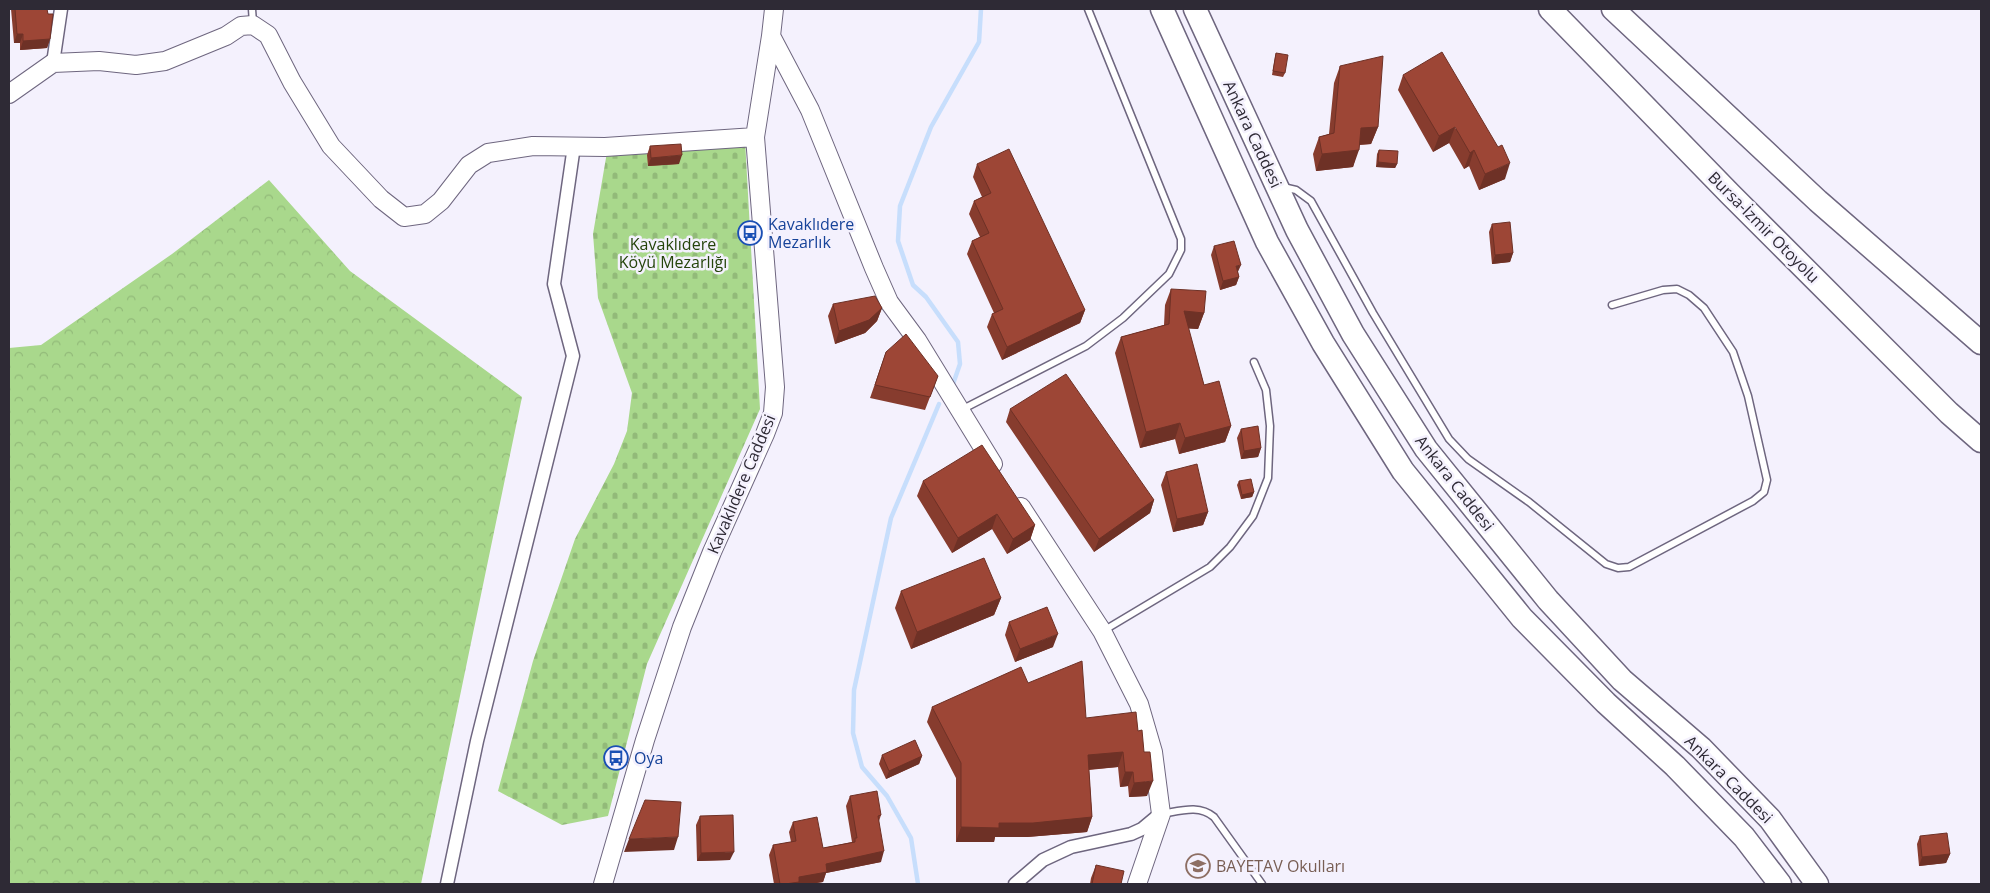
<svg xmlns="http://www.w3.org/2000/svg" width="1990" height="893" font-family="'Open Sans',sans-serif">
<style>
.forest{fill:url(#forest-crowns)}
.cemetery{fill:url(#cemetery-stones)}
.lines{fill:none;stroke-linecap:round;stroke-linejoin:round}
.stream{stroke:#c7defc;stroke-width:4.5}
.lane-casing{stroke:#6e667f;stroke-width:9}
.street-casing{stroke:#6e667f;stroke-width:15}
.secondary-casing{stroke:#6e667f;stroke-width:20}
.highway-casing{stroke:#6e667f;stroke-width:25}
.lane{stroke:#fff;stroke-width:6}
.street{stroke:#fff;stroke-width:12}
.secondary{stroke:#fff;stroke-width:18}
.highway{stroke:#fff;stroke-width:22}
.wall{fill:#873c2e}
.shaded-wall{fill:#6e3126}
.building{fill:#9d4636;stroke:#6e3126}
.labels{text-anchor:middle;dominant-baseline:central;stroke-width:5;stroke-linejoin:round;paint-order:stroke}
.street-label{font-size:16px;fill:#2e2a35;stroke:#f4f1fd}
.transit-label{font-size:16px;fill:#164399;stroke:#f4f1fd;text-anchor:start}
.park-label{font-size:16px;fill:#25440b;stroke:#f4f1fd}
.education-label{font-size:16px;fill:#785e54;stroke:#f4f1fd;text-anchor:start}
</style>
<defs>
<pattern id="forest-crowns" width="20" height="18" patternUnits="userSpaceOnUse" patternTransform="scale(1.25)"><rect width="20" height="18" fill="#a9d88c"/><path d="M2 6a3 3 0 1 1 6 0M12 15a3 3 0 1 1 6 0" fill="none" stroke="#92ba79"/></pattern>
<pattern id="cemetery-stones" width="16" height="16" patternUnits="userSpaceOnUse" patternTransform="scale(1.25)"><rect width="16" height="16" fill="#a9d88c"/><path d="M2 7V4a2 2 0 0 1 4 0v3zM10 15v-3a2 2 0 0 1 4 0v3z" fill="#92ba79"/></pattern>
</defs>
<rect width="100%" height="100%" fill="#f4f1fd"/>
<path class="forest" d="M269,180l81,91 172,126 -101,487h-412v-536l32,-3 131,-91z"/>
<path class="cemetery" d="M745,140l15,269 -113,255 -39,152 -46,9 -64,-34 35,-130 42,-122 39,-75 13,-33 5,-38 -34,-95 -5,-64 14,-82z"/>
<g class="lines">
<path class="stream" d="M953,384l7,-20 -2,-22 -32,-45 -13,-12 -15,-44 2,-35 31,-79 48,-85 2,-33
M918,884l-7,-46 -24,-42 -25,-29 -9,-34 1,-43 37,-172 48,-114"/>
<g class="lane-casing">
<path id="lane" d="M252,9l1,14
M1283,187l13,3 15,11 62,112 76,126 19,20 61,43 77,62 12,4 11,-1 124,-66 11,-9 3,-12 -19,-84 -15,-44 -29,-44 -15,-13 -12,-6 -14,1 -51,15
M961,410l125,-64 37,-28 46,-44 12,-24v-11l-93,-230
M1103,631l107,-64 20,-20 23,-31 15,-38 2,-52 -4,-36 -12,-28
M1161,814c19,-3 38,-10 53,3l48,67"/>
</g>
<g class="street-casing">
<path id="street" d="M53,63l8,-54
M447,884l30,-143 96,-385 -19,-72 20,-138
M1015,884l28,-24 28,-13 60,-13 11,-5 18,-15"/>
</g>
<g class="secondary-casing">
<path id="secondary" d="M771,36l39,74 64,158 15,34 28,38 76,124
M9,94l44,-31 46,-2 37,4 29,-4 61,-25 15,-10 12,-1 15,10 24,47 39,64 50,53 23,18 21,-3 16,-13 28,-36 19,-12 45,-7 72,1 150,-10
M1021,507l81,124 37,73 14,48 8,62 -24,70
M603,884l42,-144 37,-113 30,-75 53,-118 8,-21 2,-26 -20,-250 16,-101 3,-27"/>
</g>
<g class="highway-casing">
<path id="highway" d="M1162,9l105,233 56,101 80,128 119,147 84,85 69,63 69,71 36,47
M1195,9l102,221 56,104 73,115 122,151 74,80 79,68 69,71 47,65
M1550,9l180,185 219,219 32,28
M1613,9l205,192 163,142"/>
</g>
<use href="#lane" class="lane"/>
<use href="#street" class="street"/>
<use href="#secondary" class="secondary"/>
<use href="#highway" class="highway"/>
</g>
<path class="wall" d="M11,9h36l3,30 -3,9 -27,2v-7h-6z
M1276,53l9,20 -2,4 -11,-2 3,-18z
M1340,66l38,61 -7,17 -12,1 -6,22 -37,4 -3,-17 6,-17 10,-3 5,-51z
M1403,75l102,104 -26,11 -10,-24 -5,3 -15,-26 -16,9 -35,-62z
M650,146l29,18 -31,2 -1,-11z
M1379,150l18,14 -2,4 -19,-1 1,-13z
M977,164l108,146 -5,13 -78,37 -15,-33 5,-13 2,-1 -27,-59 5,-13 8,-4 -11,-23 5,-13 8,-4 -9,-20z
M1492,224l21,29 -3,9 -18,2 -3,-32z
M1214,246l24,26 1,5 -3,8 -16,5 -9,-35z
M1171,289l33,24 -6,16 -10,-1 16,57 27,41 -6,16 -46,12 -4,-15 -35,9 -25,-95 6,-16 43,-12 1,-20z
M833,304l49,4 -5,13 -12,12 -30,11 -7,-28z
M886,352l52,24 -13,34 -55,-12z
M1010,409l144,91 -4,13 -56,39 -88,-130z
M1241,429l20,19 -3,9 -17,2 -4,-21z
M1166,472l42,40 -5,13 -30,7 -12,-47z
M923,481l112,44 -5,15 -23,14 -15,-25 -40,24 -35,-57z
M1239,481l15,11 -2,5 -11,2 -4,-14z
M901,591l100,7 -7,17 -83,34 -16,-41z
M1009,622l44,25 -38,15 -10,-27z
M1028,683l58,35 52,13 9,65 -18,1 -1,-11 -8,1 -2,-20 -29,3 3,47 -5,15 -60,5h-32l-1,5h-38v-64l-29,-56 5,-15z
M882,755l40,1 -3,8 -33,15 -7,-15z
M850,796l31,19 -2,6 2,41 -55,11 -3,9 -13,2h-36l-5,-29 4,-10 18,-3 -2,-10 4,-10 30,26 29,-6 -6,-36z
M700,816l30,44 -33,1 -1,-36z
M1920,836l30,18 -4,9 -27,3 -2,-22z
M1096,865l25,19h-31l1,-6z"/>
<path class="shaded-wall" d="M17,34h6l-3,9h-6z
M50,39l-3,9 -27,2 3,-9z
M1378,127l-7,17 -16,1 6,-17z
M1455,127l-6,16 -16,9 6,-16z
M1359,150l-6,17 -37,4 6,-17z
M1474,150l-5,16 -5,3 6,-16z
M682,155l-3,9 -31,2 3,-8z
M1378,162l19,2 -2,4 -19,-1z
M1510,163l-5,16 -26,11 6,-16z
M1513,253l-3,9 -18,2 3,-9z
M1241,265l-4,9 -1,-8z
M1239,277l-3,8 -16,5 3,-9z
M882,308l-5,13 -12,12 -30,11 4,-13z
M1085,310l-5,13 -78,37 5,-13z
M1184,311l20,2 -6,16 -20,-1z
M1180,423l-5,16 -35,9 6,-16z
M1231,426l-6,16 -46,12 6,-16z
M1261,448l-3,9 -17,2 3,-8z
M1254,492l-2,5 -11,2 1,-4z
M1154,500l-4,13 -56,39 5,-13z
M1208,512l-5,13 -30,7 4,-13z
M997,514l-5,15 -40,24 6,-15z
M1035,525l-5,15 -23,14 6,-15z
M1001,598l-7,17 -83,34 6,-17z
M1058,634l-5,13 -38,15 5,-13z
M1123,752l-5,15 -35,3 5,-15z
M922,756l-3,8 -33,15 3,-8z
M1125,772h8l-5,14 -8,1z
M1153,781l-6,15 -18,1 5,-14z
M1092,817l-5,15 -60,5h-32l-1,5h-38l5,-15 38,-4z
M678,837l-4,13 -50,2 5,-13z
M884,851l-3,11 -55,11 -3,9 -13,2h-25l14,-7 27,-13z
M734,852l-4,8 -33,1 4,-8z
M1950,854l-4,9 -27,3 3,-9z"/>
<path class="building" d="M15,9h32l1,5h5l-3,25 -27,2v-7h-6z
M1442,52l56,95 4,-2 8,18 -25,11 -11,-24 -4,3 -15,-26 -16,9 -36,-61z
M1276,53l12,2 -3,18 -12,-2z
M1383,56l-5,71 -17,1 -2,22 -37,4 -3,-17 15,-4 6,-67z
M681,144l1,11 -31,3 -1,-12z
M1009,149l76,161 -78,37 -15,-33 11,-5 -31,-68 17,-8 -15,-32 17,-8 -14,-29z
M1379,150l19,1 -1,13 -19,-2z
M1510,222l3,31 -18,2 -3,-31z
M1234,241l7,24 -5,1 3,11 -16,4 -9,-35z
M1171,289l35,2 -2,22 -20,-2 20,74 15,-4 12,45 -46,12 -5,-15 -34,9 -25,-95 48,-13z
M875,296l7,12 -13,12 -30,11 -6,-27z
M906,334l32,42 -8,21 -55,-12 11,-33z
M1066,374l88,126 -55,39 -89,-130z
M1258,426l3,22 -17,3 -3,-22z
M982,445l53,80 -22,14 -16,-25 -39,24 -35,-57z
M1197,464l11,48 -31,7 -11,-47z
M1251,479l3,13 -12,3 -3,-14z
M984,558l17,40 -84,34 -16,-41z
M1047,607l11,27 -38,15 -11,-27z
M1082,661l4,57 50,-6 2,19 4,-1 2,22h6l3,29 -19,2 -1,-11h-8l-2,-20 -35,3 4,62 -59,6h-34v5l-38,-1v-64l-29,-56 89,-40 7,16z
M915,740l7,16 -33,15 -7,-16z
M877,791l4,24 -3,1 6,35 -58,13 1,8 -28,5v5l-14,2h-5l-7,-39 23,-4 -3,-19 24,-5 6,31 32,-6v-4h2l-7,-42z
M645,800l36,2 -3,35 -49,2z
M733,815l1,37 -33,1 -1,-37z
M1947,833l3,21 -28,3 -2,-21z
M1096,865l28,6 -3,13h-29z"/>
<defs>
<g id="bus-ring" transform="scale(1.25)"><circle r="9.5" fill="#f4f1fd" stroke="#1a4fb4" stroke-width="1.5"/><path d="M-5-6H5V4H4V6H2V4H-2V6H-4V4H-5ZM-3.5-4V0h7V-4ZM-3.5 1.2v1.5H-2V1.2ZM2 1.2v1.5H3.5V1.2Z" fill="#1a4fb4"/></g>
<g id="school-ring" transform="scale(1.25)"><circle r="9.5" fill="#f4f1fd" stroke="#8d6e63" stroke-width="1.5"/><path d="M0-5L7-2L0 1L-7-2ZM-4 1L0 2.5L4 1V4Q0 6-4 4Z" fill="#8d6e63"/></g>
</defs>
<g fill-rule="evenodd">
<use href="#bus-ring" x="750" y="233"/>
<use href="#bus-ring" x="616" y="758"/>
<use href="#school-ring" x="1198" y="866"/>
</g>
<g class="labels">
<g class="street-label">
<text transform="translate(1253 134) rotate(65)">Ankara Caddesi</text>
<text transform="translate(1764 227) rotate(45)">Bursa-İzmir Otoyolu</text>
<text transform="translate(1455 483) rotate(52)">Ankara Caddesi</text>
<text transform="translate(741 484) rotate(-67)">Kavaklıdere Caddesi</text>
<text transform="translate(1729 779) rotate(45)">Ankara Caddesi</text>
</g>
<g class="transit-label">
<text x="768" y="224">Kavaklıdere<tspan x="768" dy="18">Mezarlık</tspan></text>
<text x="634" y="758">Oya</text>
</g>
<g class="park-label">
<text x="673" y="244">Kavaklıdere<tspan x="673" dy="18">Köyü Mezarlığı</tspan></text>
</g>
<g class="education-label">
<text x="1216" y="866">BAYETAV Okulları</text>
</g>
</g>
<rect width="1990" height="893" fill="none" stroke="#2e2a35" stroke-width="20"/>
</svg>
